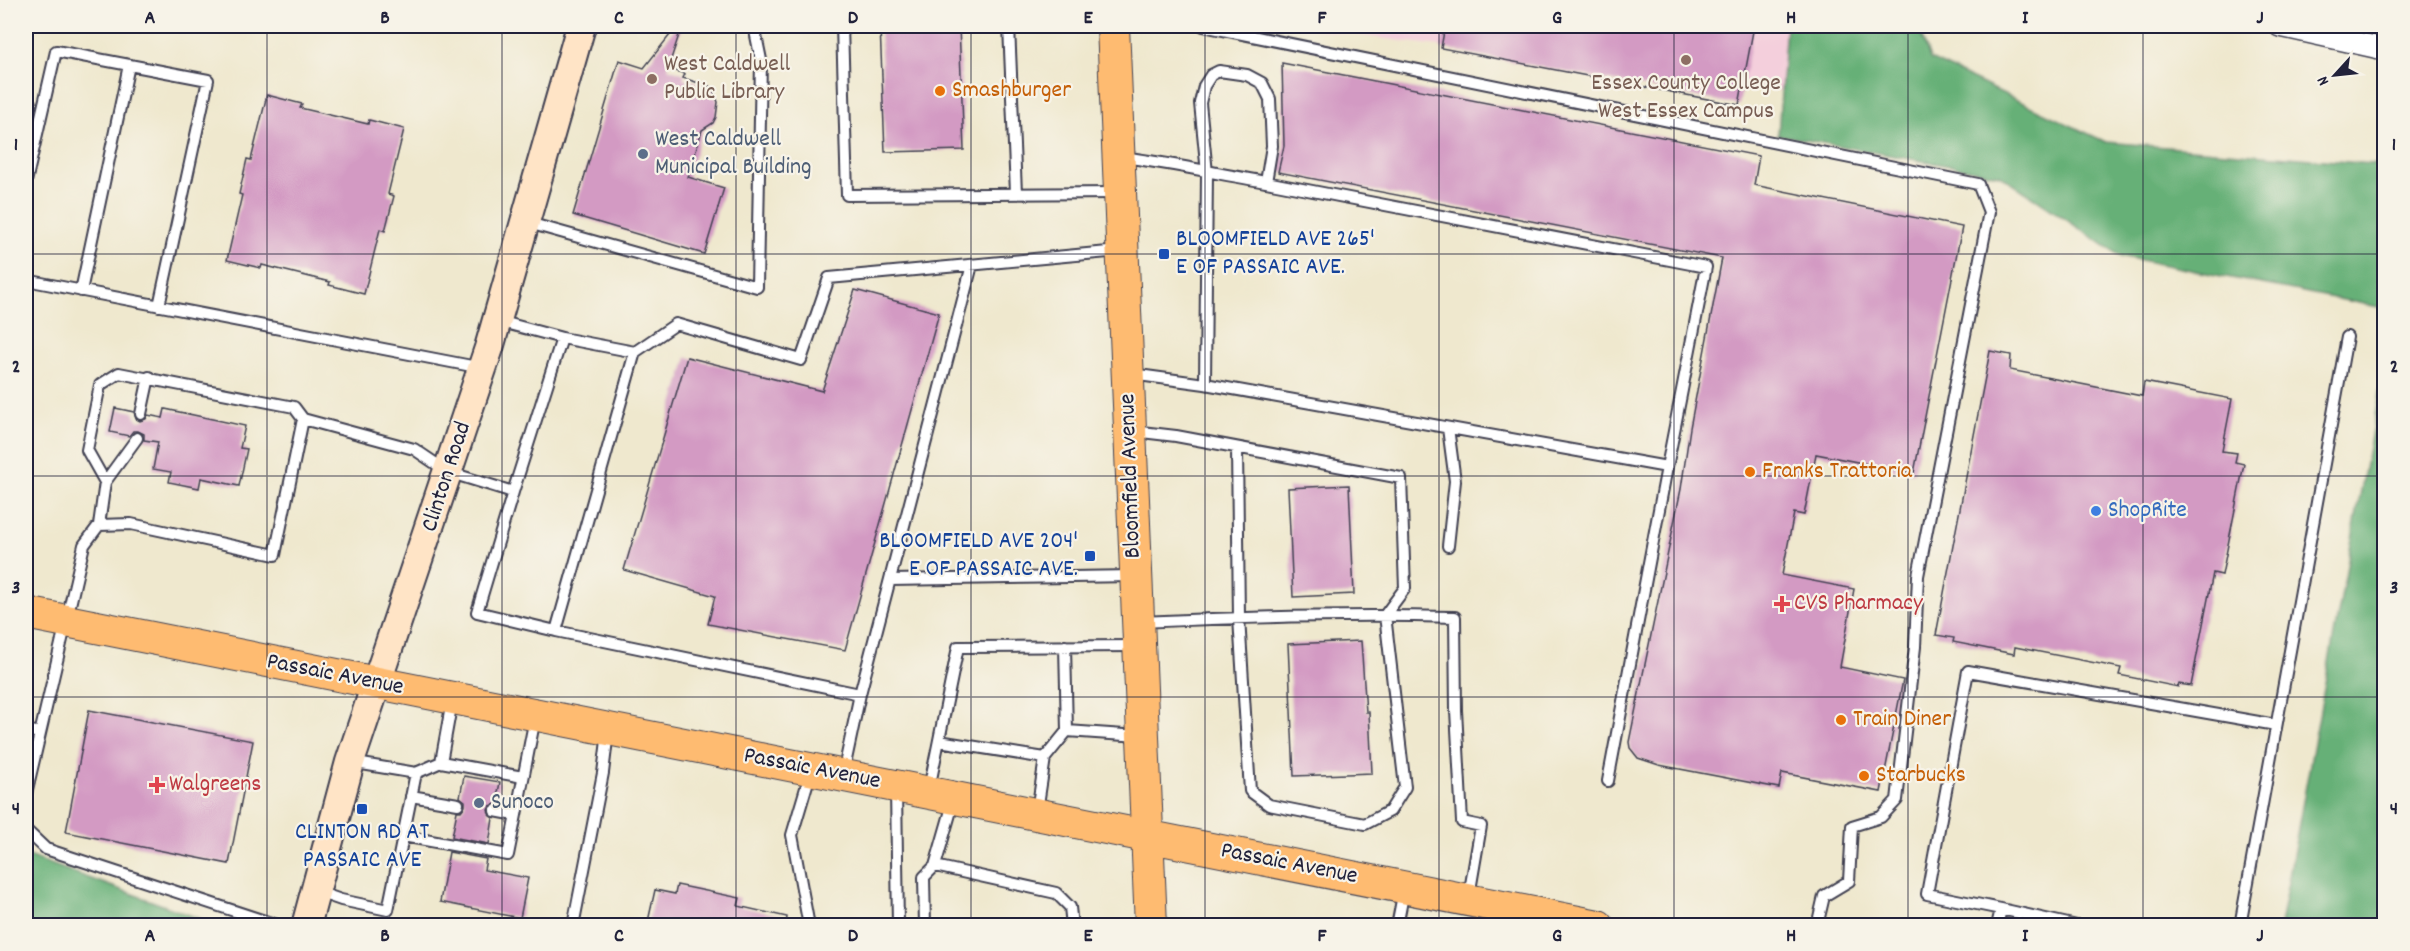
<svg xmlns="http://www.w3.org/2000/svg" width="2410" height="951" font-family="Dekko,sans-serif">
<style>
.built{fill:#f4cfdc}
.forest{fill:#66b077;stroke:#446959;stroke-width:1.5}
.building{fill:#d39ac3}
.lines{fill:none;stroke-linecap:round;stroke-linejoin:round}
.lane-casing{stroke:#414051;stroke-width:14}
.street-casing{stroke:#414051;stroke-width:24}
.secondary-casing{stroke:#414051;stroke-width:32}
.primary-casing{stroke:#414051;stroke-width:34}
.lane{stroke:#fff;stroke-width:10}
.street{stroke:#fff;stroke-width:21}
.secondary{stroke:#ffe4c6;stroke-width:28}
.primary{stroke:#febb71;stroke-width:32}
.grid{fill:none;stroke:#22223b;stroke-width:1.5;stroke-opacity:0.55}
.education-dot{fill:#8d6e63;stroke:#f7f3e8;stroke-width:2}
.food-dot{fill:#e8710a;stroke:#f7f3e8;stroke-width:2}
.service-dot{fill:#5c6f8a;stroke:#f7f3e8;stroke-width:2}
.transit-dot{fill:#1a4fb4;stroke:#f7f3e8;stroke-width:2}
.shop-dot{fill:#3f7fe0;stroke:#f7f3e8;stroke-width:2}
.health-dot{fill:#e0444e;stroke:#f7f3e8;stroke-width:2}
.labels{text-anchor:middle;dominant-baseline:central;stroke-width:4.5;stroke-linejoin:round;paint-order:stroke}
.education-label{font-size:24px;fill:#785e54;stroke:#f7f3e8;text-anchor:start}
.food-label{font-size:24px;fill:#c56008;stroke:#f7f3e8;text-anchor:start}
.service-label{font-size:24px;fill:#4e5e75;stroke:#f7f3e8;text-anchor:start}
.transit-label{font-size:24px;fill:#164399;stroke:#f7f3e8;text-anchor:start}
.street-label{font-size:24px;fill:#22223b;stroke:#f7f3e8}
.shop-label{font-size:24px;fill:#366cbe;stroke:#f7f3e8;text-anchor:start}
.health-label{font-size:24px;fill:#be3a42;stroke:#f7f3e8;text-anchor:start}
.neatline{fill:none;stroke:#22223b;stroke-width:2}
.grid-label{font-size:20px;text-anchor:middle;font-weight:bold;fill:#22223b}
</style>
<rect width="100%" height="100%" fill="#f7f3e8"/>
<filter id="ink" filterUnits="userSpaceOnUse"><feTurbulence type="fractalNoise" baseFrequency=".0167" numOctaves="2"/><feDisplacementMap in="SourceGraphic" scale="12" xChannelSelector="R" yChannelSelector="G"/><feConvolveMatrix kernelMatrix="1 2 1 2 8 2 1 2 1" color-interpolation-filters="sRGB"/></filter>
<filter id="wash" filterUnits="userSpaceOnUse"><feTurbulence type="fractalNoise" baseFrequency=".008" numOctaves="4" result="noise"/><feDisplacementMap in="SourceGraphic" scale="24" xChannelSelector="R" yChannelSelector="G"/><feGaussianBlur stdDeviation="1.35" result="paint"/><feColorMatrix in="noise" values="0 0 0 0 0 0 0 0 0 0 0 0 0 0 0 0 0 1.4 0 .05"/><feComposite in="paint" operator="in"/></filter>
<g filter="url(#wash)">
<rect width="100%" height="100%" fill="#efe8ce"/>
<path class="built" d="M1288,26h539l-12,69z"/>
<path class="forest" d="M1786,26h132l12,33 176,83 278,23v143l-264,-52 -120,-81 -222,-40z
M2384,367v558h-104z
M26,855l191,70h-191z"/>
<g id="blocks">
<path class="building" d="M677,26h5l-14,42 17,6 -2,4 29,9 6,15 -2,15 -3,6 -11,7 -14,47 36,11 -20,66 -131,-39 46,-155 25,8z
M880,26h79l5,124 -79,2z
M1445,26h309l-15,79 -298,-57z
M1282,63l477,93 -5,29 208,42 -48,246 -98,-19 -12,61 -10,-2 -12,62 72,14 -14,78 63,13 -22,112 -99,-19 -3,15 -120,-23 -21,-7 -8,-10 -1,-6 52,-253 9,-61 32,-170 -444,-86 6,-26z
M267,95l35,9 -2,4 68,16 1,-4 35,9 -16,65 6,2 -9,35 -5,-2 -16,65 -35,-9 1,-3 -68,-17 -1,3 -34,-8 15,-65 -3,-1 8,-35 4,1z
M855,290l84,23 -94,337 -137,-26 7,-28 -91,-26 63,-213 135,34z
M1990,351l21,4 -1,15 132,26 2,-14 88,17 -10,52 15,2 -2,9 9,2 -22,111 -9,-2 -22,113 -12,-2 -1,3 -59,-12 2,-7 -106,-21 -1,7 -61,-12 1,-4 -18,-3z
M115,408l19,4 2,7 4,2 6,-2 2,-4 15,3 2,-9 80,17 -5,22 7,1 -8,37 -38,-8 -2,10 -30,-6 2,-10 -18,-3 5,-27 -14,-2v-6l-6,-3h-5l-4,5 -19,-4z
M1349,485l5,109 -61,3 -5,-109z
M1361,641l5,71h3l3,61 -78,3 -6,-132z
M89,710l164,31 -24,123 -163,-32z
M464,776l36,6 -4,22 -6,2 -2,4 2,6 3,2 -4,26 -37,-7 5,-26h4l4,-5v-5l-5,-4z
M449,852l37,7 -2,11 44,8 -8,40 -80,-16z
M677,885l63,13 -2,8 49,11 -1,9h-139l8,-36 20,4z"/>
</g>
</g>
<g filter="url(#ink)">
<use href="#blocks" fill-opacity="0" stroke="#414051" stroke-width="1.5"/>
<g class="lines">
<g class="lane-casing">
<path id="lane" d="M842,26l5,169 271,-2
M1009,26l7,167
M1203,26l775,158 11,28 -71,364 -3,71 -18,153 -16,17 -29,9 -3,55 -25,15 -7,30
M1122,157c49,6 96,17 144,25l440,85 -39,200
M26,182l30,-131 152,29 -49,226
M525,222l232,65 4,-227 -7,-34
M26,280l456,88
M81,291l48,-226
M498,321l64,17 -49,154
M562,338l73,14
M1131,374l74,10 462,83 -59,314
M1205,384l2,-211 -7,-70 4,-17 7,-11 8,-4 28,4 15,8 8,16 2,47 -6,36
M141,414l8,-37
M1133,431l43,5 225,42 4,110 -20,27 20,172 -15,24 -25,13 -96,-19 -19,-14 -11,-173 -2,-170
M105,482l32,-44
M99,525l6,-43 -18,-32 13,-65 19,-12 175,34 9,12
M1448,546l7,-65 -7,-53
M890,580l243,-4
M1140,622c105,-5 210,-8 315,-5l1,93 6,112 19,4 -12,70
M556,631l304,63 -17,80
M860,694l112,-429
M26,730l14,3
M1067,731l72,5
M939,741l106,17
M441,762l11,-61
M416,773l25,-11 82,15
M896,789l2,137
M929,789l29,-142 179,-1
M26,794l58,-249 15,-20 32,-1 144,31 28,-136 111,30 34,23 65,20 -36,120 79,19 79,-279 41,-28 125,36 28,-82 290,-27
M411,796l47,8
M954,800l-19,66 121,27 14,14 2,19
M495,811l21,4 19,-97
M1037,811l8,-53 22,-27 -2,-85
M26,830l20,19 234,77
M403,836l105,19 8,-40
M315,891l26,9 47,10 28,-137 -66,-11
M2001,909l-74,-15 41,-223 308,54
M573,926l30,-153 5,-41
M809,926l-17,-91 19,-64
M925,926l-1,-49 11,-11
M1397,926l7,-36
M1997,926l4,-17 76,17
M2240,926l107,-589"/>
</g>
<g class="street-casing">
<path id="street" d="M2280,26l104,23"/>
</g>
<g class="secondary-casing">
<path id="secondary" d="M306,926l44,-164 139,-414 92,-322"/>
</g>
<g class="primary-casing">
<path id="primary" d="M1113,26l38,900
M26,613l1572,313"/>
</g>
<use href="#lane" class="lane"/>
<use href="#street" class="street"/>
<use href="#secondary" class="secondary"/>
<use href="#primary" class="primary"/>
</g>
</g>
<path class="grid" d="M267,26v900M502,26v900M736,26v900M971,26v900M1205,26v900M1439,26v900M1674,26v900M1908,26v900M2143,26v900M26,254h2358M26,476h2358M26,697h2358"/>
<g class="education-dot">
<circle cx="1686" cy="60" r="6"/>
<circle cx="652" cy="79" r="6"/>
</g>
<g class="food-dot">
<circle cx="940" cy="91" r="6"/>
<circle cx="1750" cy="472" r="6"/>
<circle cx="1841" cy="720" r="6"/>
<circle cx="1864" cy="776" r="6"/>
</g>
<g class="service-dot">
<circle cx="643" cy="154" r="6"/>
<circle cx="479" cy="803" r="6"/>
</g>
<g class="transit-dot">
<rect x="1158" y="248" width="12" height="12" rx="3"/>
<rect x="1084" y="550" width="12" height="12" rx="3"/>
<rect x="356" y="803" width="12" height="12" rx="3"/>
</g>
<circle class="shop-dot" cx="2096" cy="511" r="6"/>
<g class="health-dot">
<path d="M1779 595h6v6h6v6h-6v6h-6v-6h-6v-6h6z"/>
<path d="M154 776h6v6h6v6h-6v6h-6v-6h-6v-6h6z"/>
</g>
<g class="labels">
<g class="education-label">
<text x="664" y="65">West Caldwell<tspan x="664" dy="28">Public Library</tspan></text>
<text x="1686" y="84" text-anchor="middle">Essex County College<tspan x="1686" dy="28">West Essex Campus</tspan></text>
</g>
<g class="food-label">
<text x="952" y="91">Smashburger</text>
<text x="1762" y="472">Franks Trattoria</text>
<text x="1853" y="720">Train Diner</text>
<text x="1876" y="776">Starbucks</text>
</g>
<g class="service-label">
<text x="655" y="140">West Caldwell<tspan x="655" dy="28">Municipal Building</tspan></text>
<text x="491" y="803">Sunoco</text>
</g>
<g class="transit-label">
<text x="1176" y="240">BLOOMFIELD AVE 265'<tspan x="1176" dy="28">E OF PASSAIC AVE.</tspan></text>
<text x="1078" y="542" text-anchor="end">BLOOMFIELD AVE 204'<tspan x="1078" dy="28">E OF PASSAIC AVE.</tspan></text>
<text x="362" y="833" text-anchor="middle">CLINTON RD AT<tspan x="362" dy="28">PASSAIC AVE</tspan></text>
</g>
<g class="street-label">
<text transform="translate(1131 476) rotate(-92)">Bloomfield Avenue</text>
<text transform="translate(447 477) rotate(-72)">Clinton Road</text>
<text transform="translate(335 675) rotate(11)">Passaic Avenue</text>
<text transform="translate(812 769) rotate(11)">Passaic Avenue</text>
<text transform="translate(1289 864) rotate(11)">Passaic Avenue</text>
</g>
<g class="shop-label">
<text x="2108" y="511">ShopRite</text>
</g>
<g class="health-label">
<text x="1794" y="604">CVS Pharmacy</text>
<text x="169" y="785">Walgreens</text>
</g>
</g>
<rect width="2410" height="951" fill="none" stroke="#f7f3e8" stroke-width="66"/>
<g transform="translate(2335 75) rotate(243)" stroke="#f7f3e8" stroke-width="4.5" paint-order="stroke">
<path d="M0-4.5L10 22L0 15L-10 22Z" fill="#22223b"/>
<text y="-9" font-size="16" font-weight="bold" text-anchor="middle" fill="#22223b">N</text>
</g>
<rect x="33" y="33" width="2344" height="885" class="neatline"/>
<g class="grid-label">
<text x="150" y="23">A</text>
<text x="385" y="23">B</text>
<text x="619" y="23">C</text>
<text x="853" y="23">D</text>
<text x="1088" y="23">E</text>
<text x="1322" y="23">F</text>
<text x="1557" y="23">G</text>
<text x="1791" y="23">H</text>
<text x="2025" y="23">I</text>
<text x="2260" y="23">J</text>
<text x="16" y="150">1</text>
<text x="2394" y="150">1</text>
<text x="16" y="372">2</text>
<text x="2394" y="372">2</text>
<text x="16" y="593">3</text>
<text x="2394" y="593">3</text>
<text x="16" y="814">4</text>
<text x="2394" y="814">4</text>
<text x="150" y="941">A</text>
<text x="385" y="941">B</text>
<text x="619" y="941">C</text>
<text x="853" y="941">D</text>
<text x="1088" y="941">E</text>
<text x="1322" y="941">F</text>
<text x="1557" y="941">G</text>
<text x="1791" y="941">H</text>
<text x="2025" y="941">I</text>
<text x="2260" y="941">J</text>
</g>
</svg>
